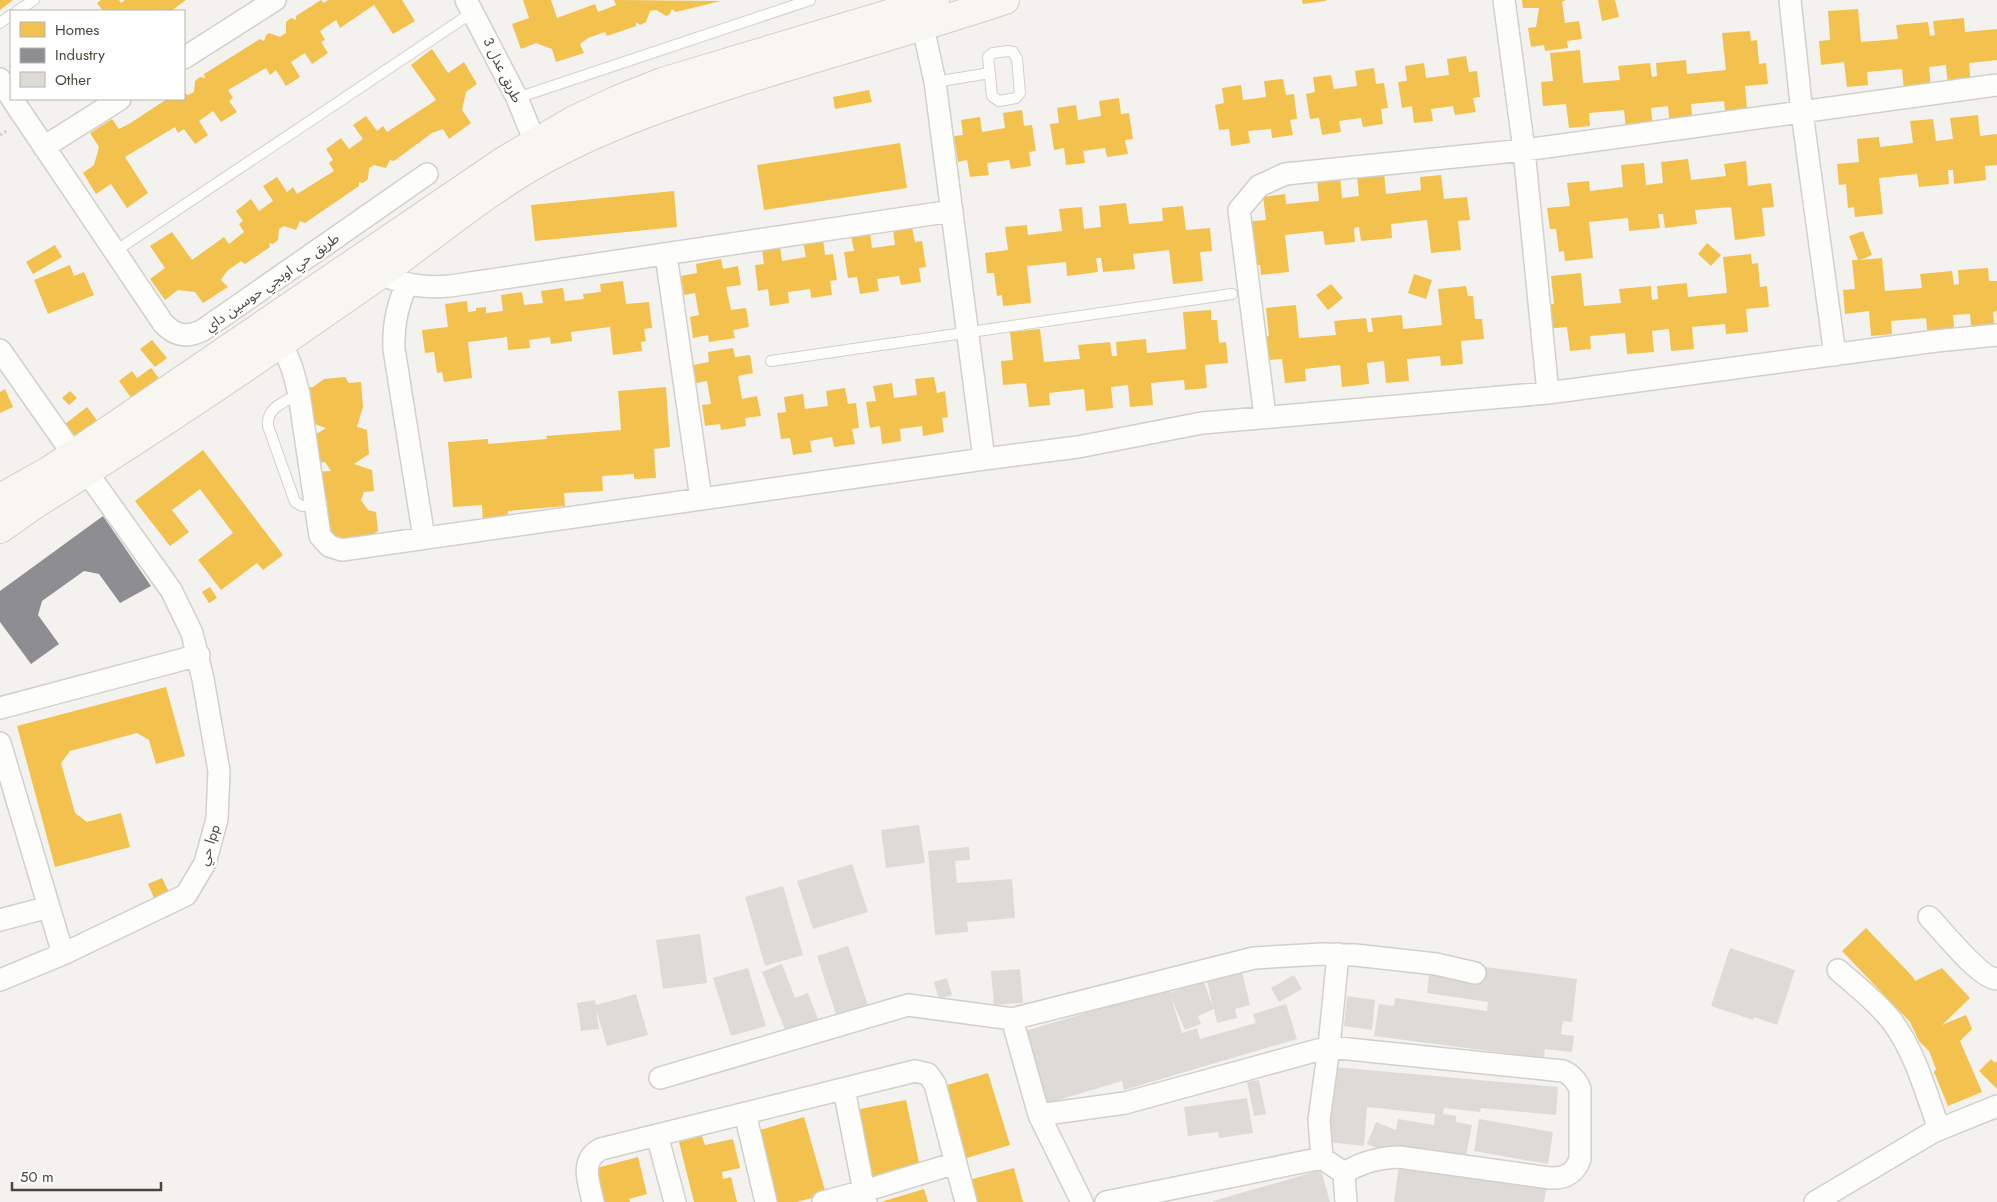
<svg xmlns="http://www.w3.org/2000/svg" width="1997" height="1202" font-family="Jost,'Noto Sans Arabic',sans-serif">
<style>
.homes{fill:#f2c14e}
.industry{fill:#8d8d92}
.building{fill:#dedbd6}
.lines{fill:none;stroke-linecap:round;stroke-linejoin:round}
.service-casing{stroke:#d2d0cb;stroke-width:12}
.minor-casing{stroke:#d2d0cb;stroke-width:24}
.secondary-casing{stroke:#d3cfc5;stroke-width:30}
.path{stroke:#d3d2cc;stroke-width:3;stroke-dasharray:2.5 2.5;stroke-linecap:butt}
.service{stroke:#fdfdfc;stroke-width:10}
.minor{stroke:#fdfdfc;stroke-width:21}
.secondary{stroke:#f7f6f1;stroke-width:28}
.labels{text-anchor:middle;dominant-baseline:central;stroke-width:5;stroke-linejoin:round;paint-order:stroke}
.street-label{font-size:14px;fill:#4b4439;stroke:#fff}
</style>
<rect width="100%" height="100%" fill="#f4f2ee"/>
<path class="homes" d="M0,0h13l-13,10z
M101,0h18l2,3 4,-3h61l-15,11h-68l-6,-8z
M321,0l3,3 4,-3h74l13,21 -22,13 -19,-29 -34,23 -4,-8 -16,11 5,9 -4,2 7,11 -16,11 -7,-11 -14,9 9,15 -14,9 -10,-16 -6,5 -4,-7 -38,22 5,8 -4,3 8,11 -16,10 -8,-11 -14,10 9,14 -13,9 -11,-15 -6,4 -3,-6 -50,30 23,36 -21,15 -16,-24 -15,10 -13,-21 11,-8 5,-18 -9,-14 22,-14 7,10 10,-5 38,-25h17v-6l4,2 6,-3 1,-11 5,-4 5,1 -1,-4 56,-35 4,2 2,-6 3,-2 11,4 6,-4v-11l5,-4 5,2v-4z
M523,0h28l6,18 38,-14 3,8 18,-7 -2,-5 107,1 -45,11 -4,-3 -3,6 -3,1 -10,-6 -6,1 -4,11 -6,3 -4,-3v4l-29,10 -2,-4 -17,6 -8,6 4,9 -28,9 -4,-13 -16,-6 -15,6 -9,-25 17,-6z
M1302,0h24v1l-23,3z
M1522,0h44l-4,2 3,21 14,-2 3,18 -15,2 1,7 -23,3 -1,-6 -13,2 -3,-19 8,-1 3,-19h-16z
M1598,0h17l4,17 -17,4z
M1858,9l3,33 37,-3 -2,-14 32,-3 2,14 5,-1 -2,-14 31,-3 1,14 32,-3v31l-28,3 2,22 -23,2 -2,-22 -17,2 2,21 -27,2 -2,-21 -35,3 1,13 -21,2 -3,-25 -23,3 -2,-24 11,-1 -2,-29z
M1750,31l1,10 6,-1 2,24 7,-1 2,21 -23,2 2,23 -22,2 -1,-10 -33,3 2,22 -23,2 -2,-22 -17,2 2,21 -27,2 -2,-21 -35,3 1,13 -21,2 -3,-24 -23,2 -2,-24 12,-1 -3,-28 30,-3 3,33 37,-3 -2,-14 32,-3 2,14 5,-1 -1,-13 30,-3 1,14 39,-4 -4,-37z
M432,49l16,24 16,-11 13,22 -11,8 -4,18 9,13 -22,16 -6,-10 -11,4 -38,28 -4,-1 -4,8 -12,-3 -5,3 -1,11 -5,4 -4,-1v4l-54,37 -5,-2 -4,9 -12,-4 -5,3 -1,11 -5,4 -4,-1 1,4 -25,17 -4,-3 -14,10 -6,9 7,7 -25,16 -8,-11 -17,-2 -13,10 -15,-21 15,-11 -15,-22 22,-14 20,28 32,-23 5,7 15,-12 -5,-8 4,-3 -7,-10 15,-12 8,12 14,-10 -10,-15 14,-9 10,15 6,-5 4,7 37,-23 -5,-8 4,-3 -7,-11 15,-11 8,11 14,-10 -10,-14 13,-9 11,15 6,-5 4,6 49,-32 -25,-35z
M1466,56l3,16 8,-1 3,26 -7,1 3,14 -21,3 -2,-9 -22,3 2,12 -19,2 -2,-17 -10,2 -4,-26 9,-1 -2,-15 19,-3 2,15 23,-3 -2,-16z
M1374,68l2,16 8,-1 4,25 -7,1 2,15 -20,3 -2,-9 -22,3 2,11 -19,3 -3,-17 -9,1 -4,-25 9,-2 -2,-15 18,-2 3,14 23,-3 -2,-15z
M1283,79l3,16 8,-1 3,25 -7,1 3,15 -21,3 -1,-9 -23,2 2,12 -19,3 -2,-17 -10,1 -4,-25 9,-2 -2,-15 19,-3 2,15 23,-3 -2,-16z
M869,90l3,12 -37,7 -2,-12z
M1119,98l2,16 8,-1 4,26 -8,1 3,14 -21,3 -2,-9 -22,3 2,12 -19,2 -2,-17 -10,2 -4,-26 9,-1 -2,-15 19,-3 2,15 23,-4 -2,-15z
M1022,110l2,16 8,-1 4,26 -7,1 2,14 -20,3 -2,-9 -22,3 2,12 -19,2 -3,-17 -9,2 -4,-26 9,-1 -2,-15 19,-3 2,15 23,-4 -2,-15z
M1978,115l2,21 17,-2v31l-12,1 1,14 -32,4 -1,-14h-5l1,14 -30,3 -2,-13 -38,4 4,36 -28,3 -1,-10 -6,1 -2,-24 -7,1 -2,-21 22,-2 -2,-23 22,-2 1,10 33,-4 -3,-22 23,-2 3,22 17,-2 -3,-21z
M900,143l7,45 -143,22 -7,-45z
M1688,159l3,21 35,-4 -2,-12 22,-3 2,25 23,-3 3,24 -12,1 3,28 -30,4 -4,-33 -36,3 2,14 -32,4 -2,-14h-5l2,14 -31,3 -1,-13 -39,4 4,36 -28,3 -1,-10 -5,1 -3,-23h-6l-3,-21 23,-2 -3,-23 22,-2 1,10 33,-4 -2,-22 23,-2 2,22 17,-2 -2,-21z
M1384,172l2,22 35,-4 -1,-13 21,-2 3,24 23,-2 3,23 -12,1 3,29 -30,3 -4,-33 -36,4 1,14 -31,3 -2,-14 -5,1 1,14 -30,3 -2,-14 -38,4 4,37 -28,3 -1,-10h-5l-12,-43 23,-2 -3,-23 22,-3 1,10 33,-3 -2,-22 23,-3 2,22 17,-2 -2,-21z
M674,191l3,36 -142,14 -4,-36z
M1126,203l3,21 34,-3 -1,-13 21,-2 3,24 24,-2 2,23 -12,1 3,29 -30,3 -4,-34 -36,4 2,15 -32,3 -2,-14h-5l2,14 -31,4 -1,-14 -39,4 4,37 -28,3 -1,-11 -5,1 -3,-23h-7l-2,-20 23,-3 -3,-23 22,-2 1,10 34,-4 -3,-22 23,-2 2,22 17,-2 -2,-21z
M912,227l3,15 7,-1 4,26 -7,1 2,14 -20,3 -2,-9 -22,3 2,12 -19,3 -3,-17 -9,1 -4,-26 10,-1 -3,-15 19,-3 2,15 23,-3 -2,-15z
M1863,231l9,24 -12,5 22,-2 3,33 37,-3 -2,-14 32,-3 2,14 5,-1 -1,-14 30,-2 1,13h8v30l-4,1 2,22 -23,2 -2,-22 -17,1 2,22 -27,2 -2,-21 -35,3 1,13 -21,2 -2,-25 -24,3 -2,-24 12,-1 -3,-29h6l-9,-24z
M823,239l2,16 8,-1 4,26 -7,1 2,14 -21,3 -1,-9 -22,3 1,11 -19,3 -2,-17 -10,2 -3,-26 9,-1 -2,-15 18,-3 2,15 24,-4 -3,-15z
M1707,243l14,12 -10,11 -13,-12z
M55,245l7,12 -29,17 -7,-12z
M1751,254l1,10 6,-1 2,24 7,-1 2,21 -23,2 2,23 -22,2 -1,-10 -33,3 2,22 -23,2 -2,-22 -17,2 2,21 -27,2 -2,-21 -35,3 1,13 -21,2 -3,-24 -23,2 -2,-24 12,-1 -3,-28 30,-3 3,33 37,-3 -2,-14 32,-3 1,14 6,-1 -1,-13 30,-3 1,14 39,-4 -4,-36z
M721,259l2,10 15,-3 3,19 -15,2 5,23 15,-2 3,19 -16,3 2,8 -26,4 -1,-7 -15,3 -3,-21 9,-2 -4,-22 -11,2 -3,-19 16,-3 -1,-9z
M70,265l4,11 10,-4 10,23 -46,19 -14,-34z
M1414,274l18,6 -6,19 -18,-6z
M623,281l3,23 23,-2 3,26 -8,1 2,12 -5,1 1,9 -29,4 -3,-28 -39,5 1,9 -21,3 -1,-7 -21,3 1,8 -22,2 -1,-13 -39,5 4,36 -28,4 -2,-10 -5,1 -3,-21 -9,1 -3,-23 26,-3 -3,-23 22,-3 1,11 8,-1v-3l10,-1v6l17,-2 -2,-16 21,-3 2,13 19,-2 -2,-12 22,-3 2,13 19,-2 -1,-5 18,-2 -1,-8z
M1331,284l12,14 -15,12 -12,-15z
M1466,286l2,10h5l2,23h7l2,20 -23,2 2,23 -22,2 -1,-10 -33,3 2,22 -23,2 -2,-22 -17,2 2,21 -27,3 -2,-22 -35,4 1,12 -21,2 -3,-24 -23,2 -2,-23 12,-2 -3,-28 30,-3 3,33 37,-3 -2,-14 32,-3 2,14h5l-2,-14 31,-3 1,14 39,-4 -4,-36z
M1211,310v10h6l2,23 7,-1 2,21 -23,2 2,23 -22,2 -1,-10 -33,3 2,22 -23,2 -2,-22 -17,2 2,21 -27,3 -2,-22 -35,4 1,12 -21,2 -3,-24 -23,2 -2,-24 12,-1 -3,-28 30,-3 4,33 36,-3 -2,-14 32,-3 2,14h5l-1,-14 30,-3 1,14 39,-4 -3,-37z
M152,340l15,18 -12,9 -15,-18z
M733,348l2,9 15,-2 3,18 -15,3 4,23 15,-3 4,20 -16,2 1,8 -25,4 -1,-6 -15,2 -3,-21 9,-1 -4,-23 -11,2 -3,-18 16,-3 -1,-10z
M151,368l11,14 -28,20 -15,-21 13,-10 5,7z
M345,377l4,6 12,-1 2,25 -6,20 10,3 2,24 -15,10 18,6 2,21 -10,1 -3,8 7,10 8,2 2,19 -16,10 -40,-4 -3,-25h9l-1,-12 -11,-3 -2,-25 17,-1 -6,-9 -13,2 -2,-26 16,-10 -20,-7 -3,-33 10,-1 11,-8z
M934,377l3,16 8,-2 3,26 -6,1 2,14 -21,4 -1,-10 -22,3 1,12 -19,3 -2,-18 -10,2 -4,-26 10,-1 -3,-15 19,-3 2,15 23,-3 -2,-16z
M666,387l4,60 -16,2 2,29 -22,1v-5l-32,2 1,15 -39,2 1,13 -57,5v12l-25,2 -1,-20 -29,2 -5,-65 40,-3v5l59,-5 -1,-3 75,-6 -3,-39z
M845,388l3,16 8,-1 3,25 -7,1 3,15 -21,3 -2,-10 -22,4 2,11 -19,3 -3,-17 -9,1 -4,-26 9,-1 -2,-15 19,-3 2,15 23,-3 -2,-15z
M5,389l8,18 -13,6v-21z
M70,391l7,7 -8,7 -7,-7z
M87,407l12,16 -22,17 -12,-16z
M203,450l80,105 -20,15 -6,-7 -36,27 -23,-30 35,-27 -33,-44 -28,21 17,22 -19,14 -35,-45z
M210,587l7,11 -8,5 -7,-11z
M166,687l19,69 -29,8 -7,-24 -12,-7 -67,18 -9,12 14,50 12,9 34,-9 9,34 -75,20 -38,-141z
M162,878l7,14 -15,6 -6,-14z
M1866,928l47,49 2,4 27,-13 28,30 -28,27 24,-10 6,14 -12,12 22,51 -34,14 -14,-34 2,-3 -7,-18 -10,-10 -9,-19 -68,-71z
M1991,1059l4,4 2,-2v28l-18,-18z
M988,1073l22,72 -50,15 -26,-71z
M906,1100l15,72 -52,10 -14,-72z
M804,1117l22,77 -29,8h-21l-26,-69z
M702,1136l3,9 28,-6 7,29 -18,4 1,7 8,-2 6,25h-43l-15,-60z
M638,1157l9,37 -18,5 1,3h-40l-8,-30z
M1014,1168l9,34h-52l-6,-21z
M924,1189l4,13h-47z"/>
<path class="industry" d="M103,516l48,70 -31,17 -21,-29 -15,-3 -42,30 -4,14 21,29 -28,20 -31,-42v-31z"/>
<path class="building" d="M919,825l6,38 -39,5 -5,-38z
M969,847l1,13 -15,1 2,22 55,-4 3,39 -48,4 1,10 -33,3 -7,-84z
M852,864l16,48 -55,17 -16,-48z
M783,886l20,69 -38,11 -20,-69z
M700,934l7,49 -44,6 -7,-49z
M848,946l22,65 -20,6 -2,-7 -12,4 -19,-58z
M1730,948l65,22 -18,55 -23,-8 -1,3 -42,-14z
M1431,960l146,19 -5,43 -9,-1 -2,13 13,2 -2,16 -27,-3 -1,9 -170,-22 5,-32 15,2 1,-8 92,13 1,-9 -61,-9z
M782,964l13,34 13,-5 12,31 -32,13 -26,-65z
M748,968l18,58 -35,10 -18,-58z
M1020,969l3,34 -29,2 -3,-34z
M1242,972l8,33 -15,4 2,9 -20,5 -3,-14 -16,7 3,8 -16,6 -14,-33 11,36 15,-5 3,11 56,-16 -3,-9 33,-10 11,35 -173,51 -2,-9 -80,24 -21,-73 147,-43 2,4 33,-13 10,27 -6,-26z
M1294,975l8,14 -23,13 -8,-14z
M947,978l5,17 -13,4 -5,-17z
M636,994l12,41 -41,11 -11,-37 3,20 -18,2 -4,-28 18,-3 1,5z
M1347,996l28,4 -3,30 -28,-4z
M1334,1067l224,20 -2,28 -75,-7 -1,4 -36,-4 -1,6 13,2v6l16,3 -7,36 -72,-13 1,-4 -4,9 -23,-9 9,-22 20,8 2,-11 36,6 1,-11 -68,-7 -3,39 -36,-4z
M1259,1080l7,34 -12,2 -7,-34z
M1247,1098l6,35 -34,5 -1,-6 -30,4 -4,-29z
M1479,1119l74,13 -5,32 -74,-13z
M1399,1164l148,22 -3,16h-150z
M1321,1170l9,32h-117v-1z"/>
<g class="lines">
<g class="service-casing">
<path id="service" d="M17,11l17,-11
M0,23l11,-8
M1008,51l5,1 4,7 3,34 -4,5 -17,3 -7,-5 -4,-39 5,-4z
M935,82l55,-9
M517,98l293,-98
M114,252l359,-240
M771,361l461,-67
M299,394c-14,8 -33,13 -31,32l27,76 7,4 14,-1"/>
</g>
<g class="minor-casing">
<path id="minor" d="M466,0l51,98 18,44
M1504,0l20,150 24,243
M1790,0l12,113 33,242
M923,27l12,55 49,377
M184,58l91,-58
M0,79l11,18
M12,99l151,224c12,13 25,15 40,7l224,-156
M44,147l76,-48
M666,255l35,244
M381,273c22,13 44,15 69,13l502,-75
M407,284c-10,21 -14,42 -13,65l30,189
M282,343l10,25 7,26 21,142 9,10 13,4 642,-91 94,-12 124,-24 346,-30 388,-52 61,-6
M0,350l73,104
M1265,416l-26,-206 20,-24 26,-12 239,-24 473,-65
M0,708l199,-53
M0,743l63,211
M1929,917c13,13 51,62 68,62
M0,920l49,-13
M1338,954l-9,93 -10,73 3,38 22,15 2,29
M1838,970c18,16 38,31 53,50 24,31 35,73 48,109
M0,980l63,-26 123,-59 19,-32 12,-44 2,-48 -16,-92 -11,-46 -21,-43 -85,-119
M1012,1019l242,-61 68,-4 33,1 81,9 39,9
M660,1078l248,-73 104,14 27,96 43,87
M844,1089l22,113
M745,1113l21,89
M1039,1115l86,-12 204,-56 234,24c9,4 13,9 17,18v70c-5,14 -15,20 -30,19l-151,-21c-21,1 -37,5 -55,16
M657,1135l18,67
M593,1202c-4,-19 -14,-42 8,-53l314,-78 13,3 7,10 31,118
M823,1202l41,-11 92,-28
M1106,1202l216,-44
M1815,1202l118,-70 64,-26"/>
</g>
<g class="secondary-casing">
<path id="secondary" d="M0,498l50,-28 455,-310 69,-40 43,-20 45,-18 273,-82
M0,529l37,-26c116,-72 230,-149 341,-227 56,-40 107,-84 167,-117 61,-33 125,-55 190,-76 90,-29 180,-53 270,-83"/>
</g>
<path class="path" d="M0,135l8,-5"/>
<use href="#service" class="service"/>
<use href="#minor" class="minor"/>
<use href="#secondary" class="secondary"/>
</g>
<g class="labels">
<g class="street-label">
<text transform="translate(503 70) rotate(64)">طريق عدل 3</text>
<text transform="translate(272 282) rotate(-35)">طريق حي اوبجي حوسين داي</text>
<text transform="translate(209 845) rotate(-72)">حي lpp</text>
</g>
</g>
<rect x="10" y="10" width="175" height="90" fill="#ffffff" stroke="#b7b4b0"/>
<rect x="20" y="22" width="25" height="15" fill="#f2c14e" stroke="#b7b4b0"/>
<text x="55" y="35" font-size="15" fill="#4b4439">Homes</text>
<rect x="20" y="48" width="25" height="15" fill="#8d8d92" stroke="#b7b4b0"/>
<text x="55" y="60" font-size="15" fill="#4b4439">Industry</text>
<rect x="20" y="72" width="25" height="15" fill="#dedbd6" stroke="#b7b4b0"/>
<text x="55" y="85" font-size="15" fill="#4b4439">Other</text>
<path d="M12 1182v8h149v-8" fill="none" stroke="#4b4439" stroke-width="2.5"/>
<text x="20" y="1182" font-size="15" fill="#4b4439" stroke="#ffffff" stroke-width="4" paint-order="stroke">50 m</text>
</svg>
